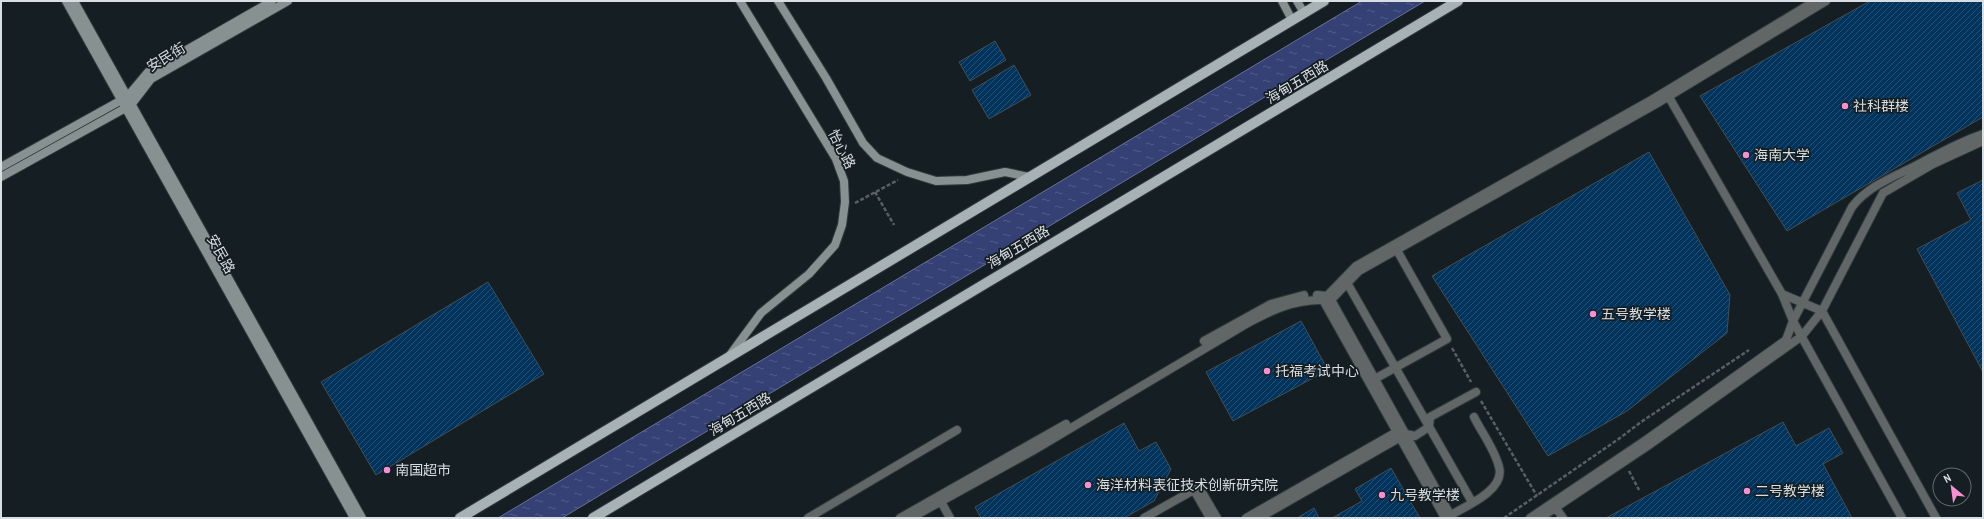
<svg xmlns="http://www.w3.org/2000/svg" width="1984" height="519" font-family="'Archivo Narrow','Noto Sans SC',sans-serif">
<style>
.water{fill:url(#water-ripples);stroke:#667095}
.building{fill:url(#building-hatch);stroke:#454d54}
.lines{fill:none;stroke-linecap:round;stroke-linejoin:round}
.street-casing{stroke:#30393d;stroke-width:10}
.secondary-casing{stroke:#30393d;stroke-width:10}
.primary-casing{stroke:#30393d;stroke-width:12}
.path{stroke:#586064;stroke-width:2.5;stroke-dasharray:4 2;stroke-linecap:butt}
.street{stroke:#616667;stroke-width:8}
.secondary{stroke:#889191;stroke-width:8}
.primary{stroke:#a6b2b3;stroke-width:10}
.poi-dot{fill:#f591d2;stroke:#151e22;stroke-width:1.5}
.labels{text-anchor:middle;dominant-baseline:central;stroke-width:3.5;stroke-linejoin:round;paint-order:stroke}
.street-label{font-size:14px;fill:#d8dee1;stroke:#151e22}
.poi-label{font-size:14px;fill:#d8dee1;stroke:#151e22;text-anchor:start}
</style>
<defs>
<pattern id="water-ripples" width="26" height="14" patternUnits="userSpaceOnUse"><rect width="26" height="14" fill="#354175"/><path d="M2 4q2-2 4 0t4 0M15 11q2-2 4 0t4 0" fill="none" stroke="#525c88"/></pattern>
<pattern id="building-hatch" width="6" height="6" patternUnits="userSpaceOnUse"><rect width="6" height="6" fill="#00345d"/><path d="M-1 1l2-2M0 6l6-6M5 7l2-2" fill="none" stroke="#245174"/></pattern>
</defs>
<rect width="100%" height="100%" fill="#151e22"/>
<path class="water" d="M1362,1h63l-863,517h-64z"/>
<path class="building" d="M1870,1h113v116l-196,114 -87,-135z
M995,41l11,19 -36,21 -11,-19z
M1014,65l17,30 -42,24 -17,-29z
M1649,152l81,143 -3,38 -100,78 -79,45 -116,-180z
M1983,180v192l-66,-123 54,-29 -14,-27z
M488,282l56,92 -168,101 -55,-93z
M1301,321l27,49 -95,51 -27,-49z
M1783,422l13,24 33,-18 14,25 -20,11 29,54h-246z
M1124,423l15,28 17,-9 15,27 -17,32 -30,17h-143l-6,-11z
M1391,468l29,50h-88l30,-17 -7,-12z
M1314,508l5,10h-22z"/>
<g class="lines">
<g class="street-casing">
<path id="street" d="M1666,92l116,202 11,27 109,197
M1346,281l126,221
M1782,294l40,17 114,207
M1317,295l11,1 2,2 122,220
M1325,298l31,-32 297,-167 162,-98
M1328,303l31,-32 297,-167 170,-103
M1204,341l67,-37 33,-9
M1371,381l76,-42 -53,-94
M1194,490l16,28
M939,498l11,20
M1553,504l10,14
M808,518l149,-88
M900,518l166,-94
M911,518l123,-68 212,-126c24,-13 48,-25 77,-24l122,218c17,-10 61,-27 54,-51 -4,-17 -17,-34 -25,-50
M1144,518l55,-31 18,31
M1246,518l154,-88
M1259,518l147,-84 9,2 14,-9 1,-10 46,-25
M1530,518l116,-78 140,-100 7,-19 59,-114c15,-20 39,-29 61,-40 23,-12 46,-25 70,-33
M1540,518l109,-73 153,-109 20,-25 61,-118 50,-29 50,-23"/>
</g>
<g class="secondary-casing">
<path id="secondary" d="M66,1l288,517
M74,1l288,517
M778,1l48,77 37,65 14,15 30,14 29,9 31,-1 38,-8 24,5
M1282,1l10,19
M1297,1l7,12
M1,167l126,-70 21,-25 124,-71
M1,177l130,-72 20,-26 137,-78
M730,355l31,-42 48,-39 26,-29 7,-20 3,-23 -1,-21 -8,-22 -96,-158"/>
</g>
<g class="primary-casing">
<path id="primary" d="M460,518l864,-517
M593,518l865,-517"/>
</g>
<path class="path" d="M875,192l19,33
M855,203l43,-23
M1452,348l19,34
M1481,401l56,95
M1629,471l10,19
M1504,518l116,-80 21,-16 108,-72"/>
<use href="#street" class="street"/>
<use href="#secondary" class="secondary"/>
<use href="#primary" class="primary"/>
</g>
<g class="poi-dot">
<circle cx="1845" cy="106" r="4"/>
<circle cx="1746" cy="155" r="4"/>
<circle cx="1593" cy="314" r="4"/>
<circle cx="1267" cy="371" r="4"/>
<circle cx="387" cy="470" r="4"/>
<circle cx="1088" cy="485" r="4"/>
<circle cx="1747" cy="491" r="4"/>
<circle cx="1382" cy="495" r="4"/>
</g>
<g class="labels">
<g class="street-label">
<text transform="translate(166 57) rotate(-31)">安民街</text>
<text transform="translate(1297 82) rotate(-31)">海甸五西路</text>
<text transform="translate(842 149) rotate(63)">怡心路</text>
<text transform="translate(1018 247) rotate(-31)">海甸五西路</text>
<text transform="translate(221 254) rotate(61)">安民路</text>
<text transform="translate(740 414) rotate(-31)">海甸五西路</text>
</g>
<g class="poi-label">
<text x="1853" y="106">社科群楼</text>
<text x="1754" y="155">海南大学</text>
<text x="1601" y="314">五号教学楼</text>
<text x="1275" y="371">托福考试中心</text>
<text x="395" y="470">南国超市</text>
<text x="1096" y="485">海洋材料表征技术创新研究院</text>
<text x="1755" y="491">二号教学楼</text>
<text x="1390" y="495">九号教学楼</text>
</g>
</g>
<rect width="1984" height="519" fill="none" stroke="#d8dee1" stroke-width="4"/>
<g transform="translate(1952 487) rotate(331)"><circle r="19" fill="#151e22" stroke="#636b6e"/>
<path d="M0-3L7 15L0 10L-7 15Z" fill="#f591d2"/>
<text y="-6" font-size="11" font-weight="bold" text-anchor="middle" fill="#d8dee1">N</text>
</g>
</svg>
